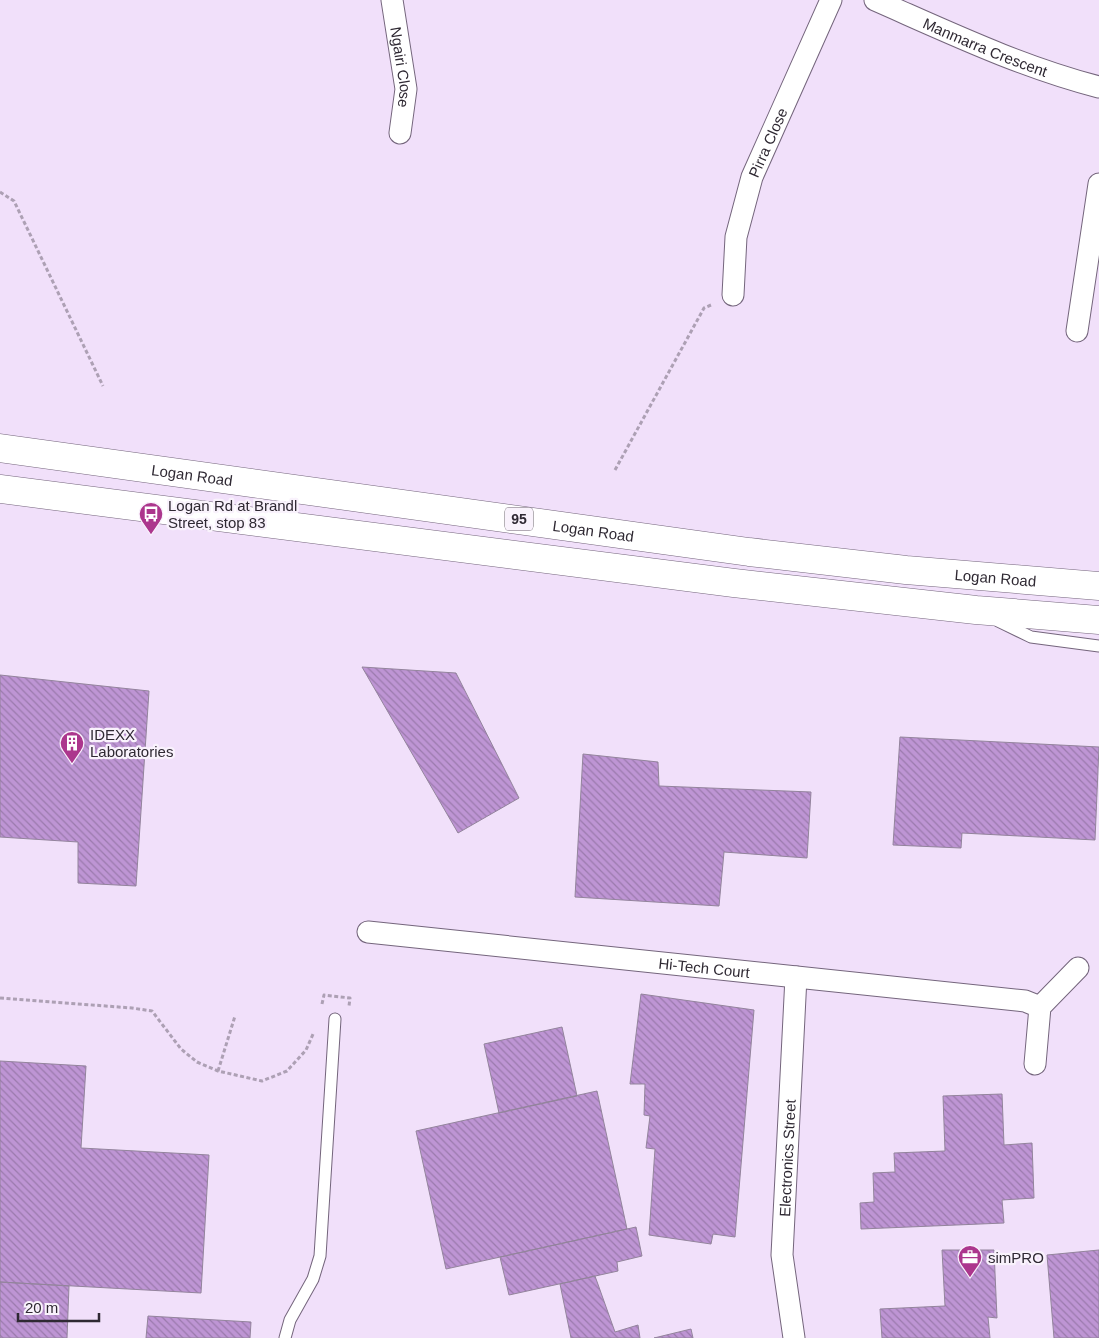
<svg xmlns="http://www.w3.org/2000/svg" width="1099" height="1338" font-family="Helvetica,sans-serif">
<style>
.building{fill:url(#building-back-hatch);stroke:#93849c}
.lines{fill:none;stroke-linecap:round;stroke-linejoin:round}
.lane-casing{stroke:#74657c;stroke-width:13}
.street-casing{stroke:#74657c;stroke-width:23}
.primary-casing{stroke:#74657c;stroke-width:29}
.path{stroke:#ada0b4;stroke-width:3;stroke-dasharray:4 2.5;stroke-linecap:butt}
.lane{stroke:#fff;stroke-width:11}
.street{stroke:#fff;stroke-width:21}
.primary{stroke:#fff;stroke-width:28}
.labels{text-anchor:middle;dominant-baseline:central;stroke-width:4.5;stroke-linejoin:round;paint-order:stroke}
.shield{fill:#f9f2fc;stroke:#6c656f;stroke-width:1}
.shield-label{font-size:14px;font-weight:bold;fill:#2f2933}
.street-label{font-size:15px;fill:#2f2933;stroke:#f9f2fc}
.poi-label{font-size:15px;fill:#2f2933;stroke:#f9f2fc;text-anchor:start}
</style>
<defs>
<pattern id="building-back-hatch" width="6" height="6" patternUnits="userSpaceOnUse" patternTransform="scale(1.25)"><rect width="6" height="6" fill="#be95d4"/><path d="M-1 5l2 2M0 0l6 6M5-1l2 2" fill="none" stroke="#9b7aad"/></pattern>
</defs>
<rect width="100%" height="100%" fill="#f1e0fa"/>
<path class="building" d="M362,667l94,6 63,125 -61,35z
M0,675l149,16 -13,195 -58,-3v-41l-78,-5z
M900,737l199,10 -4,93 -133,-7 -1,15 -68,-3z
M583,754l75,8 1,24 152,6 -4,66 -83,-6 -5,54 -144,-9z
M641,994l113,16 -19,227 -22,-3 -2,10 -62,-9 6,-86 -9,-1 4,-32 -6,-1 1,-31h-15z
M562,1027l15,69 -78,17 -15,-69z
M0,1061l86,5 -5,82 128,7 -8,138 -201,-11z
M597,1091l30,138 -181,40 -30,-138z
M1002,1094l2,51 28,-2 2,55 -32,2 2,23 -143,6 -1,-26 14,-1 -1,-29 22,-1 -1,-19 51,-2 -2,-55z
M636,1227l6,29 -25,6 1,9 -109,24 -9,-38z
M942,1250h52l3,68 -9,-1 2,21h-108l-2,-29 65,-3z
M1099,1250v88h-45l-7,-83z
M595,1276l20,56 23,-7 2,13h-69l-11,-54z
M0,1282l69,4 -2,52h-67z
M148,1316l103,6 -1,16h-104z
M691,1329l2,9h-39z"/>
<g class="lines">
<g class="lane-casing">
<path id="lane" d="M998,621l33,16 68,9
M285,1338l5,-18 23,-41 7,-23 15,-237"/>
</g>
<g class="street-casing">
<g id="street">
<path id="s1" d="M392,0l14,89 -6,44"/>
<path id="s2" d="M875,0c73,32 146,67 224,87"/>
<path id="s3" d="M733,295l3,-58 16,-60 79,-177"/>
<path d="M1077,331l22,-147"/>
<path id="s4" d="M368,932l657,69 15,6"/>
<path d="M1035,1064l5,-57 38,-39"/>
<path id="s5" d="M794,1338l-12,-83 14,-278"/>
</g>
</g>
<g class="primary-casing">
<g id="primary">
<path id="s6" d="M0,448l749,104 157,18 193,16"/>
<path d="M0,489l734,94 242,27 123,10"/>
</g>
</g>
<path class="path" d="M0,192l14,9 89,185
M615,470l89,-162 7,-3
M0,998l132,10 20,3 29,38 16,13 21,9 44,10 25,-10 19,-21 8,-18
M322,1004l2,-9 26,3 -1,8
M218,1071l17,-55"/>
<use href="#lane" class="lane"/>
<use href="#street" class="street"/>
<use href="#primary" class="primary"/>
</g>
<defs>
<g id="bus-pin" transform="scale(1.25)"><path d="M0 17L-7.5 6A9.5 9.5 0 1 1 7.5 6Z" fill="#ac368d" stroke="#f9f2fc"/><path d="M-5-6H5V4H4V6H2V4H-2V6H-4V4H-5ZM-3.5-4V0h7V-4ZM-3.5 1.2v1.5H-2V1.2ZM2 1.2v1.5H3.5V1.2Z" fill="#fff"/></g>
<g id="building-pin" transform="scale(1.25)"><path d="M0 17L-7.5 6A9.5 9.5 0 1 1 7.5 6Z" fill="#ac368d" stroke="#f9f2fc"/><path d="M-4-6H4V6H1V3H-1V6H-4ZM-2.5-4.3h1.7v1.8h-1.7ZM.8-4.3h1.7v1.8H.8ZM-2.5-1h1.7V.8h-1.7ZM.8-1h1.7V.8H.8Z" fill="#fff"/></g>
<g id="office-pin" transform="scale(1.25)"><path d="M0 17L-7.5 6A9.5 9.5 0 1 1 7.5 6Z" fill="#ac368d" stroke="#f9f2fc"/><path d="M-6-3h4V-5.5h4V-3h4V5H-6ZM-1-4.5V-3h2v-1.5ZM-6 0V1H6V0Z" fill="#fff"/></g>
</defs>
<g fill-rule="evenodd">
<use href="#bus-pin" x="151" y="514"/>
<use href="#building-pin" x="72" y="743"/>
<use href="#office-pin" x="970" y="1257"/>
</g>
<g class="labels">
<rect class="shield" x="505" y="507.5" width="28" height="23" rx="4"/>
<g class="shield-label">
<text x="519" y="519">95</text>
</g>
<g class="street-label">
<text stroke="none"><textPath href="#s2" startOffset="120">Manmarra Crescent</textPath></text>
<text stroke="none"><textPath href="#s1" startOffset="68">Ngairi Close</textPath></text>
<text stroke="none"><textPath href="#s3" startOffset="158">Pirra Close</textPath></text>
<text stroke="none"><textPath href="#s6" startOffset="194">Logan Road</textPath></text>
<text stroke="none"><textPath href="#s6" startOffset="599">Logan Road</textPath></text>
<text stroke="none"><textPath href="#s6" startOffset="1004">Logan Road</textPath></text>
<text stroke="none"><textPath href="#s4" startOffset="338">Hi-Tech Court</textPath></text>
<text stroke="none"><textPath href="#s5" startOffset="181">Electronics Street</textPath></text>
</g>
<g class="poi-label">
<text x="168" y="505">Logan Rd at Brandl<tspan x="168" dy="17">Street, stop 83</tspan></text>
<text x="90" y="734">IDEXX<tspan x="90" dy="17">Laboratories</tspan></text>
<text x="988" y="1257">simPRO</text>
</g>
</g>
<path d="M18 1313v8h81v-8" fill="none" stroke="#2f2933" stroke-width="2.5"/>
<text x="25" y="1313" font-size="15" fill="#2f2933" stroke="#f9f2fc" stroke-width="4" paint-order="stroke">20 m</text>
</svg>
